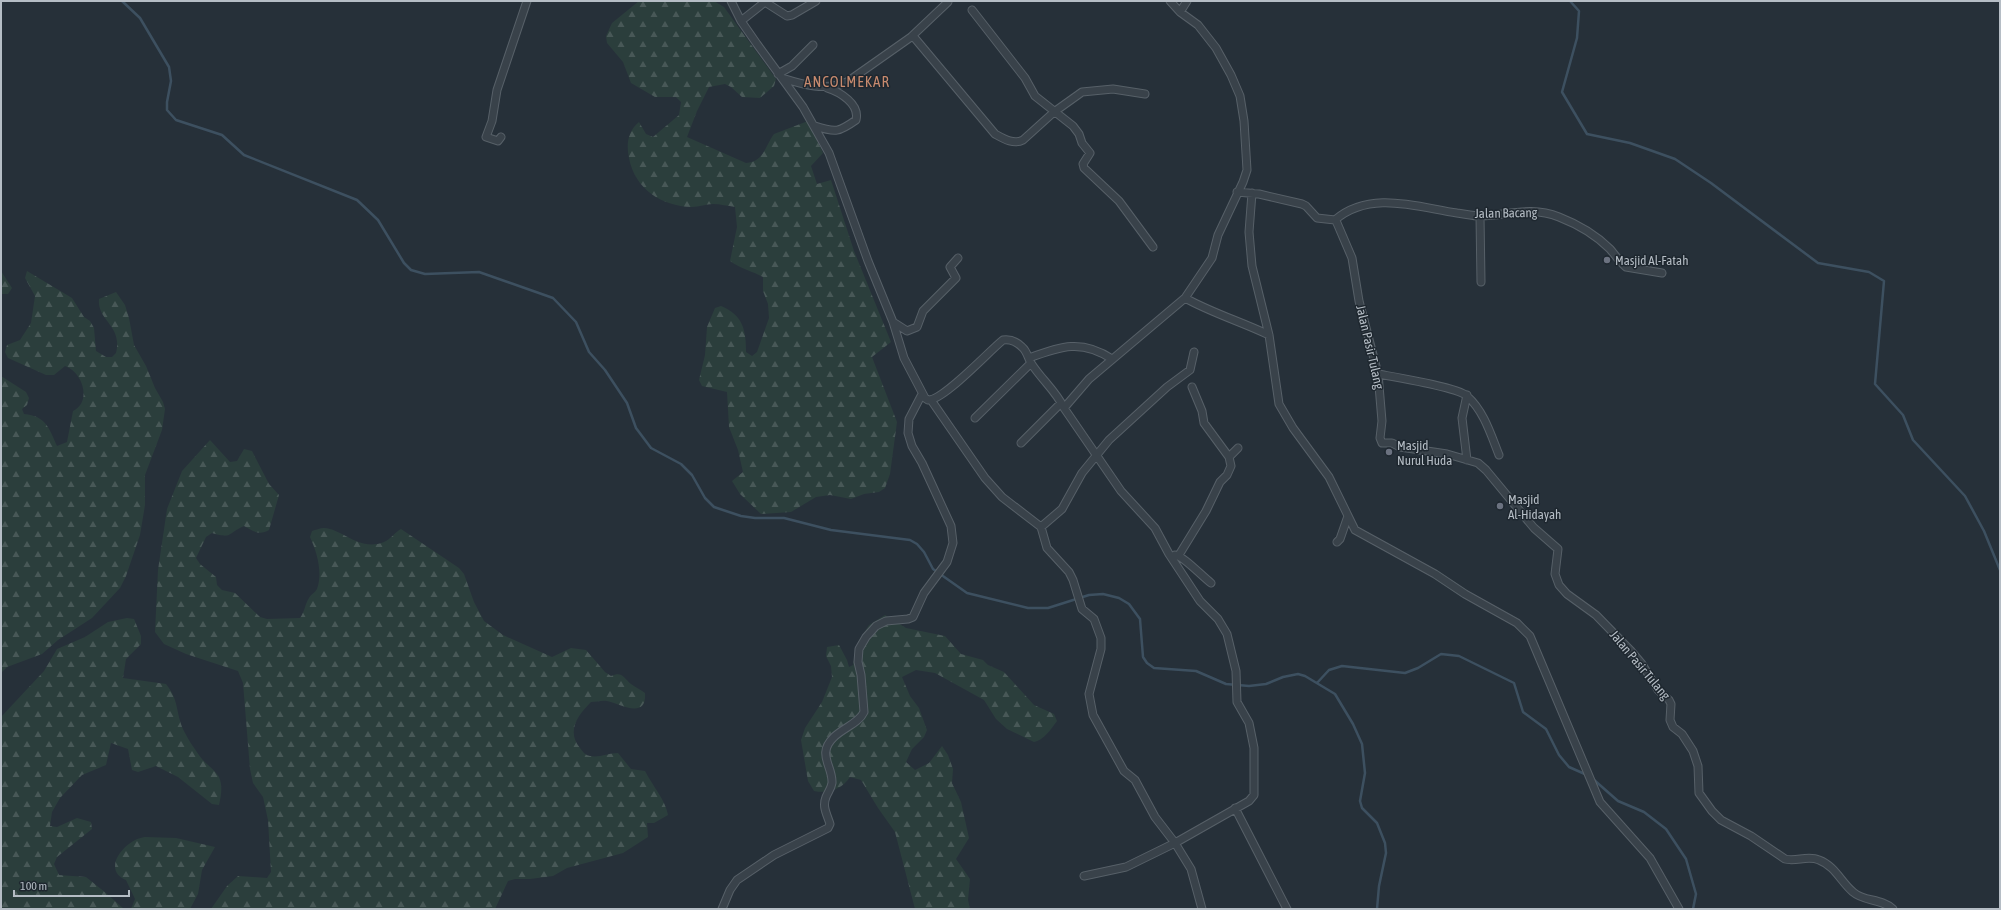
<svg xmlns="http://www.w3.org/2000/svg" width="2001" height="910" font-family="'Asap Condensed',sans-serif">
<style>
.forest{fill:url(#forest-firs)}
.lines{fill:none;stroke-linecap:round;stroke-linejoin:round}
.stream{stroke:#3d5060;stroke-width:2.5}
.minor-casing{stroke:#576068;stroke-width:9}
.minor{stroke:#39424a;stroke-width:7}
.worship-dot{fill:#6b7280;stroke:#1e272f;stroke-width:1.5}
.labels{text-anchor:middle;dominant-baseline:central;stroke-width:3;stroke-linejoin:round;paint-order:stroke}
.street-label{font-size:13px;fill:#b5bdc5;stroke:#1e272f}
.poi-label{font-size:13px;fill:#b5bdc5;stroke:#1e272f;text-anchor:start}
.quarter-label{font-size:15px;letter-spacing:1px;fill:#c78a6e;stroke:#1e272f}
</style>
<defs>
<pattern id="forest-firs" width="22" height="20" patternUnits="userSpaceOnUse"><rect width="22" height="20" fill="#2b3e3c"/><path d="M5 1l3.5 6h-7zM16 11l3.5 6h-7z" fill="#485857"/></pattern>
</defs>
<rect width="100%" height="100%" fill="#263039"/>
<path class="forest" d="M639,1h75l10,6 52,72 -2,7 -14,12 -18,-1 -11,-10 -6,-3 -16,3 -12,24 -10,26 59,26c18,-1 19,-17 28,-29l34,-13 15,32 -12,13 6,18 14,-4 23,71 37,91 -19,15 25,65 -7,52 -5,14 -6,4 -15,2 -13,5 -21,-4 -14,2 -25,15 -30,2 -21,-20 -8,-13 11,-9 -5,-22 -9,-23 -2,-35 -25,-6 -3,-6 6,-25 2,-28 8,-19 6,-2c22,9 25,24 25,46l6,4 5,-4 12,-34 -1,-14 -5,-13v-14c-11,-6 -22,-8 -33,-16l7,-34 -2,-20c-7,-1 -15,-3 -22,-3 -7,0 -14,3 -21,3 -31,-1 -57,-18 -63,-49 -3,-14 -1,-27 10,-36l7,12 7,3 26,-22 2,-13 -5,-5h-21l-24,-14 -8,-21 -16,-19 -1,-7 6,-13z
M1,271l11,17 -4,6h-7z
M27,271l45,27 12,19 6,4 4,7 2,23 10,6h6l4,-4c7,-28 -19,-32 -17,-54l17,-7 9,13 4,13 5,27 12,21 9,22 8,14 2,7 -3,21 -17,45v30l-5,30 -14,41 -6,12 -28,30 -34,22 -16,14 -35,13 -6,6v-297l25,16 3,6 -2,7 -5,4 2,5c22,2 25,14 33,32l10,-4 6,-31c19,-9 10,-39 -8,-45l-11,9h-8l-38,-17 -3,-6 2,-7 13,-5 11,-17 4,-27 -10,-18z
M210,440l20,22 7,-1 7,-12 8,2 17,33 10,11 -10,35c-10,6 -16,1 -25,-4 -18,8 -11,13 -32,7l-6,4 -10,21 4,6 16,13 1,8 5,5 13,3 25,24 7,2 33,-1c5,-7 5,-14 9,-20 2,-4 6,-5 8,-9 6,-16 0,-37 -7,-52l2,-6c4,-1 8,-3 12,-3 19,1 35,24 60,14 7,-3 10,-9 17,-13l58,39 5,6 10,28 10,19 19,14 49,22 19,-9 15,2 19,22 6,4c11,-5 12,1 20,8 4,3 10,6 14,9 2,27 -25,11 -38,8 -5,-1 -11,1 -16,1 -13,13 -25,29 -11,46 3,4 5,7 10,8 9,2 19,-3 28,-3l13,16 14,2c7,14 21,30 23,44l-14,8h-7l1,14 -25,16 -56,15 -14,8 -23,3h-15l-7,2 -13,28h-284l16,-23 11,-10 29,2 4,-6 -3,-52 -5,-23 -10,-14 -3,-14 -7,-86 -5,-12 -52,-17 -22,-10 -9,-12 3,-62 9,-61 15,-38z
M885,615l21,13 39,8 16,18 22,6 5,5 16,7 30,33 20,9 3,7c-5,7 -14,20 -23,21l-27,-13 -11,-10 -12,-19 -49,-27 -19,-3 -14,7 8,19 9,12 8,22 -3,7 -12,12 -6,13 9,8 14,-7 13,-17 6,9 5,14 -1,14 9,19 8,36 -13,21 14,20 -2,21 2,9h-55l-20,-77 -17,-24 -17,-28 -11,-3c-8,12 -21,17 -36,14l-6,-10 -7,-41 4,-12 17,-26 10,-25 -1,-11 -5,-10 1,-9 12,-2 8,15 2,7 4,-2 4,-21 12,-19z
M127,618l7,1 7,17v8l-15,15 -3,19 43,6c14,17 9,30 19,49 4,8 11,18 17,26 5,6 13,11 17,18 4,9 2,19 0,28l-7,-1 -34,-27 -22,-11 -18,6 -6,-2 -4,-21 -17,-6 -5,22 -24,10 -22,23 -8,14 -2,14 7,1 20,-9 14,4 1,7 -35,28 -3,7 5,11 27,2 20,16 18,16h-123v-192l43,-46 13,-22 28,-12 23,-15z
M145,837l31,1 39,9 -13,23 -4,24 -8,15h-59l4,-10 -9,-19c-26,-11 0,-41 19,-43z"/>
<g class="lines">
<path class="stream" d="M122,1l18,17 29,49 2,14 -4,21v8l9,10 46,15 22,20 113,45 21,20 26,43 7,7 14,4 54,-2 74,26 23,24 13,30 16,18 22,33 9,25 15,20 30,16 11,11 13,23 9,9 27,9 14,2h29l47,12 79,10 7,4 7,8 9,17 34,24 61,15h20l41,-13 14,-1 16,4 10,6 11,15 3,38 4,6 7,5 42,3 30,13 23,2 17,-2 17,-7 15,-3 7,2 30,18 18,30 9,20 3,29 -5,28 2,7 15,15 8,20 1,10 -7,33 -2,23
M1570,1l9,10 -2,27 -15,54 25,42 43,9 45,16 36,24 107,80 51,9 15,9 -9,103 28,31 10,25 52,56 19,35 16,39
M1317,683l12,-13 13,-4 63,7 13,-5 23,-14 18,2 55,27 9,29 23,17 13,26 10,12 18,8
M1593,779l25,22 26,11 22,17 20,30 10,35 -3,15"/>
<g class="minor-casing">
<path id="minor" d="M731,1l10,20 16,23 46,63 26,46 39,108 25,61 11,36 21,40 3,2c15,1 61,-49 75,-60 7,-1 14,2 19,7 5,4 6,11 9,16 10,16 25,28 33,45l25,-29 96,-81 27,-40 6,-23 25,-53 4,-12 -3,-49 -4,-25 -9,-21 -15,-27 -18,-23 -18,-13 -10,-11
M972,10l53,68 10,18 38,30 6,8 3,9 8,10 -7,11 1,4 35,33 34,46
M1180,12l7,-11
M741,21l24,-19 22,14 5,-1 24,-14
M913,36l82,98c9,5 19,11 28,6l31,-28 28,-20 31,-3 32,5
M778,74l14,-8 21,-21
M782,78c22,7 43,13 65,4l64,-45 37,-35
M815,126c21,7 24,6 41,-6 4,-16 -16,-28 -29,-32
M501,137l-3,4 -12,-4 6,-16 5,-31 30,-89
M1237,192l22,2 43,10 4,2 11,12 18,2 2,3 15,35 7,43 19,73 4,47 -2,17 2,5h10l8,4 47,7 31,9 8,7 48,58 24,21 -3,25 4,11 8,9 29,21 35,36 11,13 16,26 11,10 2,4 -1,16 3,7 9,7 11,17 5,15 1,27 13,18 9,9 30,16 34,23c11,3 23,-4 34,1 16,6 22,22 34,32 11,10 28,6 40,17
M1252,193l-3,39 3,34 17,69 10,69 14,24 36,49 26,53 80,44 30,20 52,29 13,13 70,166 50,56 29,51
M1480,216l1,66
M1335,220c35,-30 82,-13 122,-7 8,1 16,3 24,3 28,-1 50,-10 78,1 18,7 37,18 51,32 5,6 10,13 16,18l36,6
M1185,298c27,15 57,24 84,37
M893,322l14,9 10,-4 6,-16 33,-33 -6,-11 8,-9
M1029,358c32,-12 53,-19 83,1
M1378,374c16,3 79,13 89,22 17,15 24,39 32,59
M1467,395l-5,23 5,42
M931,400l54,78 17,19 39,30 21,-18 20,-36 27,-33 58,-53 23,-17 4,-18
M1064,408l57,83 34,37 14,26 31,47 18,18 9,15 9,37 1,31 12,21 5,25v47l-5,6 -74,42 16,26 11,40
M975,418l56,-55
M1021,443l40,-40
M1229,457l9,-9
M1041,527l6,21 22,24 4,8 9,29 12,10 7,19v11l-12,45 4,21 31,56 11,9 20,37 20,26 -49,24 -42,9
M1337,542l3,-3 8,-23
M1175,555c7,0 28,22 36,28
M1179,555l27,-44 14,-29 7,-7 4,-9 -2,-9 -25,-34 -2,-12 -10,-24
M1235,808l52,101
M722,909l8,-19 7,-10 37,-25 54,-27 2,-4c-3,-10 -8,-17 -4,-27 2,-5 5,-8 6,-14 1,-17 -16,-29 2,-46 9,-9 25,-14 30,-25l-3,-37 -3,-13 1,-13 7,-12 10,-11 10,-5 22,-2 5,-2 11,-24 23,-31 6,-19 -2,-17 -29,-63 -10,-17 -4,-13 1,-14 13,-25"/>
</g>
<use href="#minor" class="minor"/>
</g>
<g class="worship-dot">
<circle cx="1607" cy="260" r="4"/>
<circle cx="1389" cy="452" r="4"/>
<circle cx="1500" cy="506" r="4"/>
</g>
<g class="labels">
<g class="street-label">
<text transform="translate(1506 213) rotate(-1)">Jalan Bacang</text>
<text transform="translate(1370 347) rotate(77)">Jalan Pasir Tulang</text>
<text transform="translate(1640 665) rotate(50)">Jalan Pasir Tulang</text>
</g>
<g class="poi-label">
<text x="1615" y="260">Masjid Al-Fatah</text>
<text x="1397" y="445">Masjid<tspan x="1397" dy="15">Nurul Huda</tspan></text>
<text x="1508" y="499">Masjid<tspan x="1508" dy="15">Al-Hidayah</tspan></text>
</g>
<g class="quarter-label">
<text x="847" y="81">ANCOLMEKAR</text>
</g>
</g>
<rect width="2001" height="910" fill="none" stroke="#b5bdc5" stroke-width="4"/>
<path d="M14 890v6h115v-6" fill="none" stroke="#b5bdc5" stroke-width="2"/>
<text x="20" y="890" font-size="12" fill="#b5bdc5" stroke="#1e272f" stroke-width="3" paint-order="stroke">100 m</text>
</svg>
